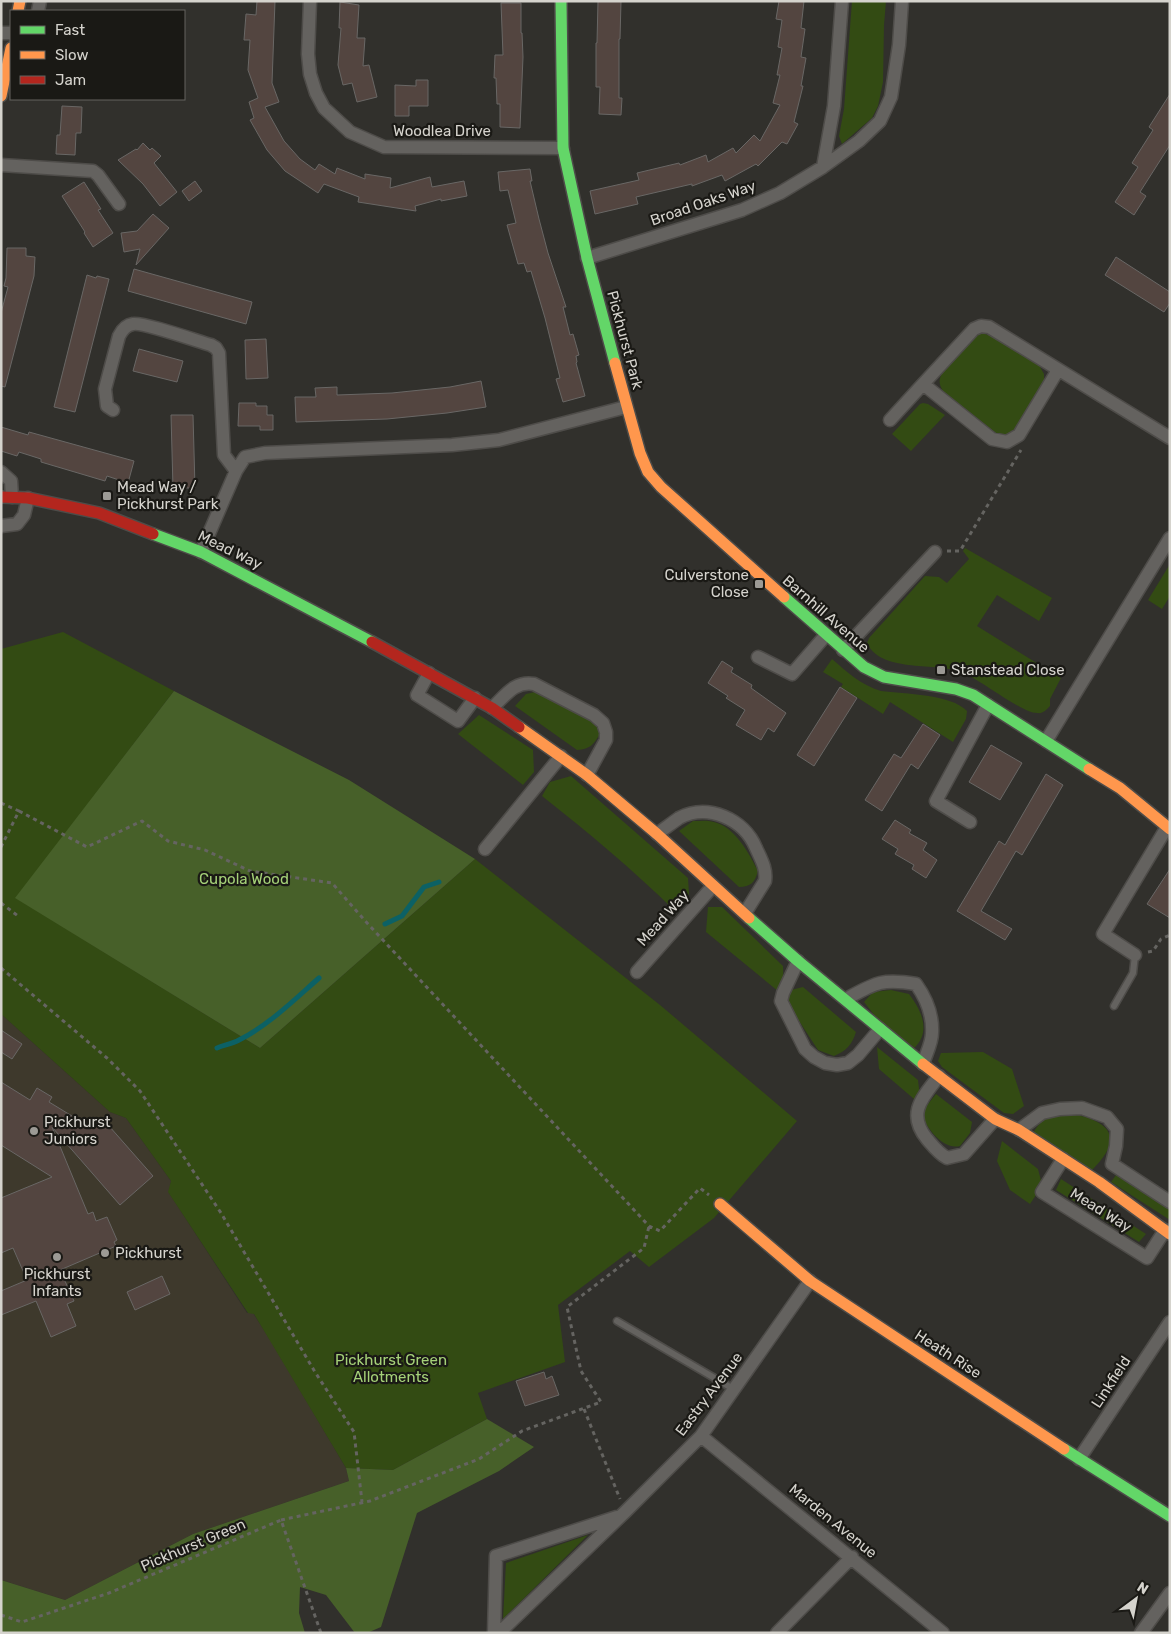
<svg xmlns="http://www.w3.org/2000/svg" width="1171" height="1634" font-family="Rubik,sans-serif">
<style>
.built{fill:#3e392c}
.green{fill:#334b13}
.forest{fill:#476029}
.lines{fill:none;stroke-linecap:round;stroke-linejoin:round}
.stream{stroke:#0c6165;stroke-width:5}
.building{fill:#534540;stroke:#696765}
.lane-casing{stroke:#4e4c49;stroke-width:9}
.street-casing{stroke:#4e4c49;stroke-width:15}
.fast-casing{stroke:#4e4c49;stroke-width:14}
.slow-casing{stroke:#4e4c49;stroke-width:14}
.jam-casing{stroke:#4e4c49;stroke-width:14}
.path{stroke:#656461;stroke-width:3;stroke-dasharray:4 4;stroke-linecap:butt}
.lane{stroke:#64625f;stroke-width:6}
.street{stroke:#64625f;stroke-width:12}
.fast{stroke:#63d668;stroke-width:11}
.slow{stroke:#ff974d;stroke-width:11}
.jam{stroke:#b3261e;stroke-width:11}
.poi-dot{fill:#9c9a95;stroke:#1a1915;stroke-width:2}
.labels{text-anchor:middle;dominant-baseline:central;stroke-width:4.5;stroke-linejoin:round;paint-order:stroke}
.street-label{font-size:15px;fill:#d5d3cd;stroke:#1a1915}
.poi-label{font-size:15px;fill:#d5d3cd;stroke:#1a1915;text-anchor:start}
.park-label{font-size:15px;fill:#a5d178;stroke:#1a1915}
</style>
<rect width="100%" height="100%" fill="#31302c"/>
<path class="built" d="M1,1014l109,98 16,6 45,63 -2,12 78,120h6l19,30 74,125 3,13 -156,53 -128,66 -64,-20z"/>
<path class="green" d="M852,1h34l-2,24 -1,57 -5,24 -6,12 -30,26 -3,-8 5,-27z
M979,334h6l6,2 48,29 5,9v8l-28,47c-6,7 -12,8 -20,4l-53,-42c-5,-8 -4,-12 0,-20z
M923,403l5,1 17,11 -34,36 -19,-17 28,-30z
M965,548l87,50 -13,23 -42,-26 -20,31 84,52 -11,21v7c-4,4 -7,8 -13,7 -16,0 -58,-35 -78,-42 -26,-8 -79,1 -92,-28l2,-5 56,-62 14,1 8,6 22,-24 -6,-8z
M1170,564v32l-8,13 -14,-9z
M63,632l111,59 -158,207 244,150 215,-189 185,146 137,116 -83,97 -65,49 -19,-16 -72,54 7,57 -87,31 9,26 -94,51 -47,-2 -92,-154 -6,-1 -80,-121 3,-11 -45,-63 -16,-6 -109,-98v-365z
M832,659c15,13 29,26 49,32 24,3 70,3 86,20l-1,8 -13,23 -63,-40 -7,12 -42,-27 2,-3 -20,-12z
M535,692l60,30 6,10c-7,12 -10,17 -24,18l-62,-44 11,-12z
M479,715l54,35 1,22 -11,13 -65,-51z
M571,776l117,102 1,16 -14,17c-42,-41 -86,-78 -133,-115l8,-14z
M693,821c7,0 14,-1 21,1 21,5 35,31 44,49 -3,11 -7,16 -19,16l-60,-56z
M708,907h14l61,59 1,30 -78,-64z
M803,987l53,45c-4,13 -10,19 -22,24l-16,-6 -32,-49 5,-11z
M891,990l18,4c12,16 23,37 5,54l-39,-32 -11,-14 9,-10z
M877,1047l41,33 3,25 -42,-36z
M983,1052l29,17 12,37 -11,8 -9,-1 -62,-46 -4,-6 3,-8z
M936,1094l36,28 -2,11 -10,13c-17,4 -31,-16 -38,-29l2,-8z
M1069,1113c41,8 57,24 22,58l-58,-38c11,-17 16,-18 36,-20z
M1002,1141l36,28 7,27 -7,-4 -8,12 -20,-14 -13,-29z
M1116,1175l54,34v11l-59,-38z
M1061,1179l85,55 -7,8 -83,-52z
M588,1535l-85,84 3,-56z"/>
<path class="forest" d="M174,691l175,89 126,79 -215,189 -245,-150z
M487,1419l47,28 -35,24 -82,42 -36,114 -14,6h-12l-29,-38 -26,-8 -1,26 6,20h-304v-53l64,20 128,-66 156,-53 -3,-13 47,2z"/>
<g class="lines">
<path class="stream" d="M385,924l17,-8 22,-29 15,-5
M217,1048c7,-3 15,-4 22,-8 30,-15 55,-40 80,-62"/>
</g>
<path class="building" d="M257,1h18l-3,82 7,19 -14,5 19,34 16,18 15,11 4,-6 16,10 2,-6 28,11v-5l26,4 -1,10 40,-11 2,10 32,-6 3,15 -26,5v-2l-26,7 1,5 -58,-9 1,-5 -35,-13 -6,9 -33,-22 -18,-21 -17,-30 4,-2 -5,-16 9,-4 -10,-28 2,-30h-6l2,-26 10,1z
M598,1h23l-1,38h-1v59h3l-1,17 -22,-1 1,-27h-4v-44h1z
M779,1h25l-3,27 4,1 -4,28 5,1 -5,28h2l-9,36 4,2 -11,20 -5,-2 -24,24 -2,-2 -31,17 -3,-6 -30,11v-2l-56,13 2,7 -43,10 -5,-23 49,-11 -2,-7 42,-10 1,2 26,-10 2,7 25,-14 3,5 18,-18 6,6 20,-36 -7,-2 7,-28h-3l5,-27 -4,-1 4,-27 -6,-1z
M340,2l19,3 -2,33h8l-2,28 6,-1 8,32 -20,5 -5,-19 -9,2 -5,-20 3,-37h-2z
M501,3h20v30h1l1,24 -3,71 -20,-1v-23h-3l-1,-26h-2l1,-23h8z
M416,80h12v26h-19v10h-14v-31l21,1z
M1170,94v51l-30,47 6,4 -12,19 -19,-13 23,-35 -6,-4 21,-33 -4,-3z
M62,106l20,1 -1,26h-5l-1,22 -19,-1 1,-19h3z
M143,143l7,7 2,-2 9,8 -7,7 23,29 -17,14 -17,-22 -25,-24 18,-11 1,1z
M530,169l2,12h-2l9,38 9,34 18,54h-3l7,28 3,-1 6,21 -3,1 1,6 -1,1 9,33 -22,6 -7,-23 4,-1 -15,-60 -14,-47 -4,1 -3,-9 -6,1 -11,-39 9,-2 -8,-33 -8,1 -2,-19z
M195,181l7,10 -13,10 -7,-10z
M84,182l17,27 -3,1 15,23 -20,14 -9,-14 1,-1 -23,-36z
M153,214l16,14 -33,37 4,-16 -16,3 -3,-19 16,-2z
M7,248h19v8l9,1 -1,19 -29,111 -4,-1v-73l7,-26 -4,-1 2,-8z
M1116,257l54,35v11l-6,9 -59,-37z
M134,269l118,33 -6,22 -118,-33z
M87,275l9,3 1,-2 12,3 -34,133 -21,-5z
M266,339l2,39 -22,1 -1,-39z
M139,349l44,12 -6,21 -44,-11z
M481,381l5,26 -39,6 -60,6 -91,3 -1,-25h21l-1,-9 22,-1v8l55,-2 58,-6z
M239,403h17v3h11v9h6v15h-13v-4h-22z
M171,415h22l2,73h-22z
M1,427l27,8 1,-3 105,29 -6,22 -21,-7 -2,5 -64,-19v-3l-22,-7 -2,4 -16,-5z
M722,661l11,7 -2,4 21,13 -1,3 35,25 -12,19 -6,-4 -7,12 -25,-15 9,-15 -19,-12 2,-2 -20,-13z
M840,687l17,11 -43,68 -17,-11z
M923,724l17,11 -22,34 -7,-5 -29,47 -17,-11 29,-46 7,4z
M991,745l31,18 -22,37 -31,-18z
M1046,774l17,11 -41,70 -6,-4 -35,60 31,18 -7,11 -48,-29 42,-70 6,4z
M895,820l16,10 -2,3 18,10 -4,7 14,10 -11,18 -14,-9 2,-4 -19,-11 3,-5 -16,-10z
M1170,869v49l-23,-14z
M1,1030l21,14 -10,15 -11,-7z
M1,1082l29,18 7,-12 15,9 -3,5 41,25 12,-9 51,58 -33,29 -68,-78 36,87 5,-2 3,9 11,-4 10,23 -3,2 2,4 -56,24 14,31 -7,3 9,22 -25,11 -15,-36 -35,14v-24l26,-11 -14,-32 -12,5v-55l51,-21 -51,-32z
M162,1276l8,18 -35,16 -8,-18z
M544,1372l2,7 6,-3 7,19 -34,11 -9,-25z"/>
<g class="lines">
<g class="lane-casing">
<path id="lane" d="M1114,1006l19,-33 2,-18
M617,1321l118,69"/>
</g>
<g class="street-casing">
<path id="street" d="M310,1l-2,53 2,20 6,19 8,15 26,24 34,15 179,1
M38,11l2,-10
M1,33h10
M1,165l92,6 5,4 21,29
M823,167l11,-61 8,-105
M587,258l155,-48 38,-17 43,-26 36,-26 21,-20 11,-24 8,-52 3,-44
M1058,370l-39,65 -12,7 -15,-3 -69,-55 51,-55 7,-3 8,1 181,111
M113,410l-6,-4 -2,-17 14,-53c3,-6 7,-11 14,-12 10,-2 64,17 78,21l5,3 3,5 5,102 12,16
M890,420l33,-36
M1,472l10,9 1,16
M1,526l16,-2 7,-9 4,-17
M201,552l35,-81 9,-14 20,-4 187,-8 47,-5 127,-33
M843,650l92,-98
M758,657l34,17 34,-39
M429,673l-12,22 41,26 17,-23
M492,708c14,-13 22,-27 42,-24l60,31 9,8 3,9v8l-19,35
M1046,741l124,-203
M970,822l-34,-21 52,-96
M657,834c7,-5 15,-11 22,-16 29,-15 65,1 77,30 5,11 11,21 9,33l-20,32
M485,849l76,-93
M1135,955l-32,-21 64,-107
M798,961l-15,32 -2,8 24,48 9,8 11,6 12,2 11,-2 10,-8 22,-26
M637,972l76,-86
M846,999c29,-16 36,-21 70,-15 10,14 17,31 16,49 0,10 -6,21 -9,31
M939,1076c-16,21 -33,37 -12,63 6,7 11,14 20,19l17,-4 31,-35
M1019,1130l23,-17 18,-4 22,-1 25,9 10,12 -1,17 -4,18 58,38
M1063,1159l-21,33 105,66 18,-28
M701,1436l242,197
M1079,1459l91,-137
M494,1633l2,-77 121,-39
M499,1633l126,-121 76,-76 109,-155
M777,1633l75,-76
M1141,1633l29,-40"/>
</g>
<g class="fast-casing">
<path id="fast" d="M561,1l2,147 24,110 28,105
M153,534l48,18 171,90
M784,597l80,70 20,10 72,12 17,6 116,74
M749,918l49,43 125,103
M1064,1449l106,67"/>
</g>
<g class="slow-casing">
<path id="slow" d="M18,11l2,-10
M1,96l10,-48
M615,363l25,90 8,19 13,15 123,110
M519,727l68,48 70,59 92,84
M1089,769l31,19 50,41
M923,1064l72,55 24,11 80,52 71,52
M720,1204l90,77 254,168"/>
</g>
<g class="jam-casing">
<path id="jam" d="M1,497l27,1 71,15 54,21
M372,642l120,66 27,19"/>
</g>
<path class="path" d="M947,551h13l61,-101
M1,803l18,8 -18,36
M19,811l68,36 55,-26 26,20 37,9 45,21 82,12 36,41 281,302 11,5 40,-43 9,7
M1,903l17,13
M1148,952l5,-1 8,-12 9,-4
M1,968l106,90 33,33 81,122 94,159 39,60 8,70
M584,1409l36,90
M281,1520l89,-19 109,-42 43,-28 79,-29 -20,-31 -14,-64 77,-59 5,-22
M1,1615l21,7 87,-29 172,-73 40,113"/>
<use href="#lane" class="lane"/>
<use href="#street" class="street"/>
<use href="#fast" class="fast"/>
<use href="#slow" class="slow"/>
<use href="#jam" class="jam"/>
</g>
<g class="poi-dot">
<rect x="102" y="491" width="10" height="10" rx="2.5"/>
<rect x="754" y="579" width="10" height="10" rx="2.5"/>
<rect x="936" y="665" width="10" height="10" rx="2.5"/>
<circle cx="34" cy="1131" r="5"/>
<circle cx="105" cy="1253" r="5"/>
<circle cx="57" cy="1257" r="5"/>
</g>
<g class="labels">
<g class="street-label">
<text x="442" y="131">Woodlea Drive</text>
<text transform="translate(703 203) rotate(-19)">Broad Oaks Way</text>
<text transform="translate(625 340) rotate(75)">Pickhurst Park</text>
<text transform="translate(230 550) rotate(26)">Mead Way</text>
<text transform="translate(826 614) rotate(41)">Barnhill Avenue</text>
<text transform="translate(663 918) rotate(-48)">Mead Way</text>
<text transform="translate(1101 1210) rotate(32)">Mead Way</text>
<text transform="translate(948 1354) rotate(33)">Heath Rise</text>
<text transform="translate(1111 1382) rotate(-57)">Linkfield</text>
<text transform="translate(709 1394) rotate(-53)">Eastry Avenue</text>
<text transform="translate(833 1521) rotate(39)">Marden Avenue</text>
<text transform="translate(193 1545) rotate(-23)">Pickhurst Green</text>
</g>
<g class="poi-label">
<text x="117" y="487">Mead Way /<tspan x="117" dy="17">Pickhurst Park</tspan></text>
<text x="749" y="575" text-anchor="end">Culverstone<tspan x="749" dy="17">Close</tspan></text>
<text x="951" y="670">Stanstead Close</text>
<text x="44" y="1122">Pickhurst<tspan x="44" dy="17">Juniors</tspan></text>
<text x="115" y="1253">Pickhurst</text>
<text x="57" y="1274" text-anchor="middle">Pickhurst<tspan x="57" dy="17">Infants</tspan></text>
</g>
<g class="park-label">
<text x="244" y="879">Cupola Wood</text>
<text x="391" y="1360">Pickhurst Green<tspan x="391" dy="17">Allotments</tspan></text>
</g>
</g>
<rect width="1171" height="1634" fill="none" stroke="#d5d3cd" stroke-width="5"/>
<rect x="10" y="10" width="175" height="90" fill="#1a1915" stroke="#65635f"/>
<rect x="20" y="26" width="25" height="8" fill="#63d668" stroke="#65635f"/>
<text x="55" y="35" font-size="15" fill="#d5d3cd">Fast</text>
<rect x="20" y="51" width="25" height="8" fill="#ff974d" stroke="#65635f"/>
<text x="55" y="60" font-size="15" fill="#d5d3cd">Slow</text>
<rect x="20" y="76" width="25" height="8" fill="#b3261e" stroke="#65635f"/>
<text x="55" y="85" font-size="15" fill="#d5d3cd">Jam</text>
<g transform="translate(1136 1599) rotate(32)" stroke="#1a1915" stroke-width="4" paint-order="stroke">
<path d="M0-4L9 19L0 12L-9 19Z" fill="#d5d3cd"/>
<text y="-8" font-size="14" font-weight="bold" text-anchor="middle" fill="#d5d3cd">N</text>
</g>
</svg>
